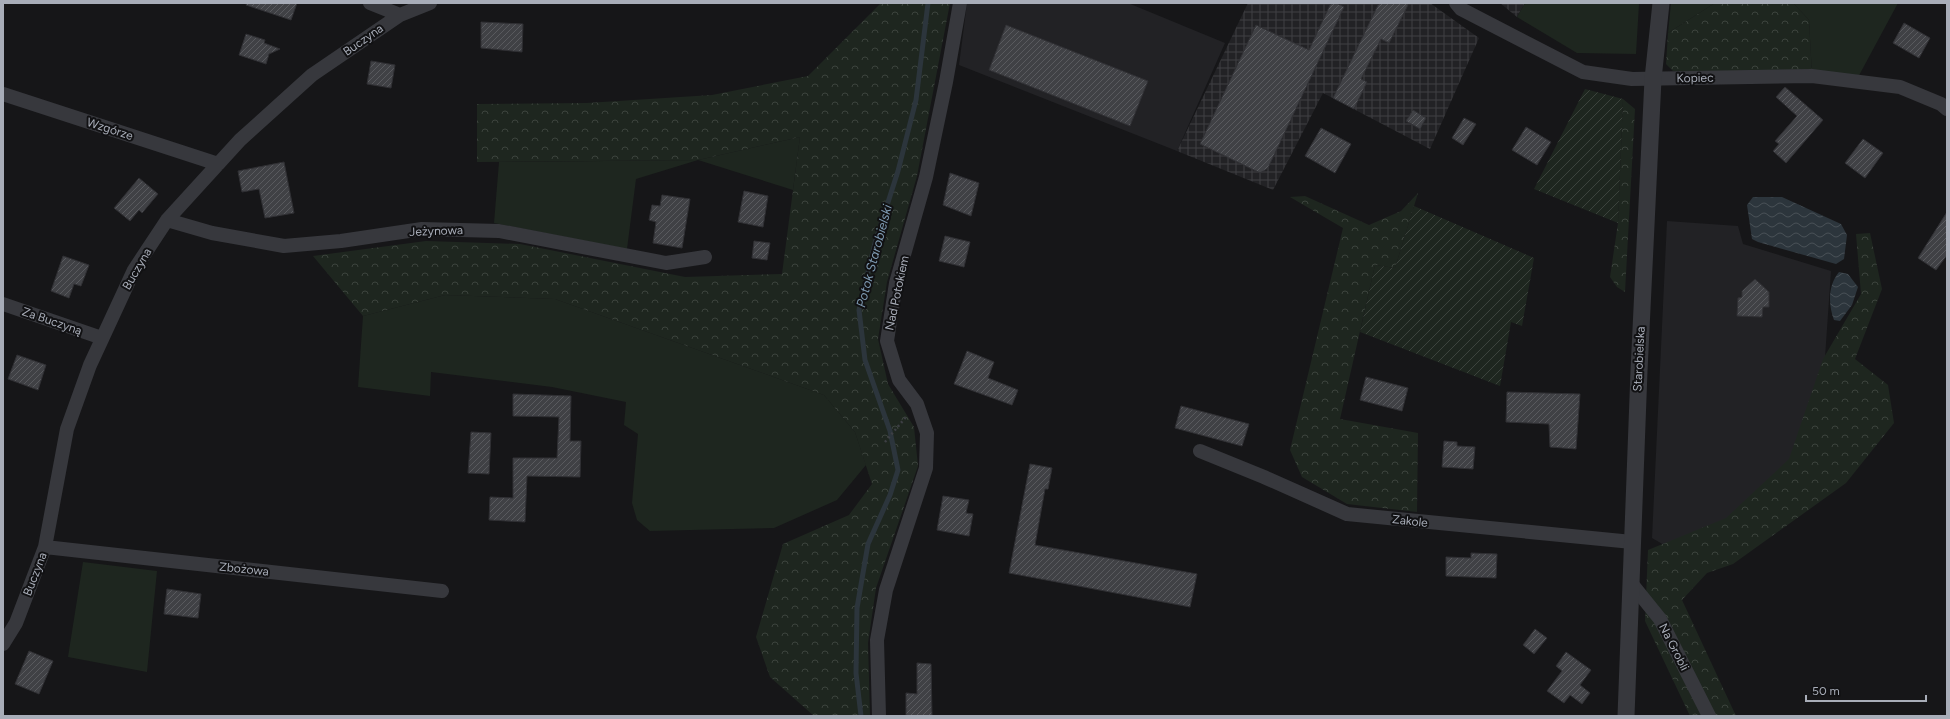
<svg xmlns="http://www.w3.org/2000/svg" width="1950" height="719" font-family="Figtree,sans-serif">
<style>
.built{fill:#222225}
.industrial{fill:url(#industrial-grid)}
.grass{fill:#1e261f}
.forest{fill:url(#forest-crowns)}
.garden{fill:url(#garden-furrows)}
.water{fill:url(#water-waves)}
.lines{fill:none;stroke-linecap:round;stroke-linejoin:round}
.stream{stroke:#2c353c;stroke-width:5}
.building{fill:url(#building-hatch);stroke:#303034}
.path{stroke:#3d3f44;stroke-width:2.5;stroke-dasharray:2 3;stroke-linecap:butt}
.minor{stroke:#37383d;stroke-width:14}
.tertiary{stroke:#37383d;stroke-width:17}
.labels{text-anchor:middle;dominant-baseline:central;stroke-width:4;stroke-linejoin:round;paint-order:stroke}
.street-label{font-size:12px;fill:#a8adb8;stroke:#111113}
.water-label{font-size:13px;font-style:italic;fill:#7f9bb3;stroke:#111113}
</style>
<defs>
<pattern id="industrial-grid" width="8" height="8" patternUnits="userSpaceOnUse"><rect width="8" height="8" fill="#222225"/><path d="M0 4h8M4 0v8" fill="none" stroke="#3f3f43"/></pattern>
<pattern id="forest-crowns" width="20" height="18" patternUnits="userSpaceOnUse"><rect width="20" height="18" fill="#1e261f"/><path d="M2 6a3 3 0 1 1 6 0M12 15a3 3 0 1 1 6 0" fill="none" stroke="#3c433d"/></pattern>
<pattern id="garden-furrows" width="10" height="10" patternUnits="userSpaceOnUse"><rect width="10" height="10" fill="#1e261f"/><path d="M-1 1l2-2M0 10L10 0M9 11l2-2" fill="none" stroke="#3c433d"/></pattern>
<pattern id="water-waves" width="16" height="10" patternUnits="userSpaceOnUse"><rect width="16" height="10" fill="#2c353c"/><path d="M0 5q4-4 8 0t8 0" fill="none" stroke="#485056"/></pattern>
<pattern id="building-hatch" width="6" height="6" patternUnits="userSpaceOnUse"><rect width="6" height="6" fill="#404145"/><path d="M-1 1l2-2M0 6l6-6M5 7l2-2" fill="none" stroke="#595a5e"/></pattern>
</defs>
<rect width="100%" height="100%" fill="#161618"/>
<path class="built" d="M967,3h161l97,40 -48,108 -218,-86z
M1667,221l71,5 5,18 88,27 -7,101 -28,84 -73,70 -52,23 -19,-11z"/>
<path class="industrial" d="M1248,3h182l49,35 -49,111 -107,-56 -50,97 -96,-39z
M1500,3h25l-8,14z"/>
<path class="grass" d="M1525,3l114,1 -3,50 -59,-1 -60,-36z
M1671,3h44l-47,30z
M1793,3h105l-42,78 -44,-5 -3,-56z
M800,137l-7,53 -95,-30 -62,19 -9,70 -133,-26 5,-61 199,-2z
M445,295l110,4 269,96 31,37 11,33 -29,35 -63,28 -124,3 -13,-11 -5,-17 6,-69 -14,-9 2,-23 -74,-15 -121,-15 -1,24 -72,-9 5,-71z
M83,562l74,9 -10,101 -79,-15z"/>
<path class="forest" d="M881,3h69l-33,173 -30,106 -9,57 10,45 26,43 4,39 -42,122 -8,55 2,73h-56l-44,-39 -14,-40 27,-93 66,-29 23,-31 -17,-52 -31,-37 -269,-96 -110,-4 -82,21 -50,-60 113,-15 94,3 165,33 97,-3 18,-137 -102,23 -221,2v-58l110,-1 125,-8 96,-19z
M1715,3h78l16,17 3,56 -139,-5 -7,-7 2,-31z
M1623,99l12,10 -10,183 -8,-5 -7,-10 8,-54z
M1418,193l-23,75 -20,-3 -35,154 78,14 -1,79 -70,-8 -45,-27 -12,-27 53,-222 -53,-31 15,-1 64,29 32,-14z
M1870,233l12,56 -27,70 33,26 6,38 -48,60 -113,81 -26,9 -25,27 54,116h-46l-45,-95 3,-71 78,-32 63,-59 34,-100 38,-65 -5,-60z"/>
<path class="garden" d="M1585,89l38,10 -5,124 -84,-34z
M1414,206l120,52 -12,68 -11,-4 -11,64 -140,-54 15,-67 20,3z"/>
<path class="water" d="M1753,197h29l59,27 6,11 -3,24 -8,5 -78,-22 -6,-3 -5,-34z
M1839,272l9,2 10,13 -6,18 -12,16 -6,-1c-6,-16 -6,-35 5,-48z"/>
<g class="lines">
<path class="stream" d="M861,716l-5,-43 1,-65 11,-64 22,-49 8,-25 -8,-39 -25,-71 -6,-50 16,-67 23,-72 18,-71 12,-97"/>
</g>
<path class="building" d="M247,3h50l-6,17 -45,-15z
M1331,3h6l7,4 -76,161 -8,5 -60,-29 56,-119 53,25z
M1379,3h30l-20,40 -8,-4 -20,40 6,3 -13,27 -21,-11z
M481,22l42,2 -1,28 -41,-4z
M1904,23l26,15 -11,20 -26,-15z
M1006,25l142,56 -18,45 -141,-56z
M246,34l19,6 -1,3 16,6 -11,5 -3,10 -27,-9z
M371,61l24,4 -4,23 -24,-4z
M1785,87l38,33 -37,43 -13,-12 6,-7 -4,-3 22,-25 -21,-19z
M1413,110l13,8 -6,11 -14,-8z
M1464,118l12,6 -13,21 -11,-7z
M1526,127l25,15 -14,23 -25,-15z
M1321,128l30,16 -16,29 -30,-17z
M1863,139l20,14 -18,25 -20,-15z
M284,162l10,51 -29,5 -6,-29 -17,3 -4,-21z
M950,173l29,10 -8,33 -28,-11z
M139,178l19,16 -16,19 -3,-3 -9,11 -16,-13z
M744,191l24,5 -5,31 -25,-5z
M662,195l28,4 -8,49 -29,-5 3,-21 -7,-2 3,-15 8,1z
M1947,212v43l-11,15 -18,-12z
M945,236l25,6 -6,25 -25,-6z
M754,241l16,2 -3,17 -15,-2z
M63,256l26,9 -8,21 -7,-2 -5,14 -18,-7z
M1755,279l14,13v15h-6l-1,10 -25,-1 1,-18 4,-1v-6z
M967,351l27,11 -6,16 30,12 -6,15 -58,-21z
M17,355l29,10 -8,25 -30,-11z
M1366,377l42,11 -6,23 -42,-11z
M1507,392l73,2 -4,55 -26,-2 -1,-23 -43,-2z
M513,394l58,2 -1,45h11l-1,36 -53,-1 -2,46 -36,-2 1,-23 23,1v-40h44l2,-41 -46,-1z
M1181,406l68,18 -7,22 -67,-18z
M471,432l20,1 -2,41 -21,-1z
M1444,441l13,1v4l18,1 -2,22 -31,-2z
M1030,464l22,4 -4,21h-3l-10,56 162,29 -7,33 -181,-34z
M943,496l26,4 -3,13 7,1 -4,22 -32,-6z
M1471,553l26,1 -1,24 -50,-2v-19l25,1z
M167,589l34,5 -3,24 -34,-4z
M1535,629l12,9 -13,16 -11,-9z
M29,651l24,10 -14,33 -24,-10z
M1566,652l25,18 -11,15 10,8 -8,11 -12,-9 -6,8 -17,-12 15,-20 -6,-5z
M917,663l14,1 1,52h-26v-23l11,1z"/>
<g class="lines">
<path class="path" d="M885,442l21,-25"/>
<path class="minor" d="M370,3l30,12
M1456,3l5,6 122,63 49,7 180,-3 88,11 41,17 6,5
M3,94l215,70
M167,220l45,13 72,13 57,-5 81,-12 77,2 167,32 39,-6
M3,304l99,34
M1200,451l64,26 83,37 285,28
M45,547l397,44
M1631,583l29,36 49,97
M3,644l13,-21 29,-76 22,-118 23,-64 44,-95 33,-50 73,-80 72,-65 88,-60 30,-12
M879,716l-2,-76 9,-50 40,-122 1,-35 -10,-29 -18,-24 -12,-39 9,-58 30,-106 20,-95 14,-79"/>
<path class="tertiary" d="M1626,716l13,-345 14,-292 8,-76"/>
</g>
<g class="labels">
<g class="street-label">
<text transform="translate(363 40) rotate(-35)">Buczyna</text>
<text transform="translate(1695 78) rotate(-1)">Kopiec</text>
<text transform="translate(110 129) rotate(18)">Wzgórze</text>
<text transform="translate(436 231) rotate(-2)">Jeżynowa</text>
<text transform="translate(137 269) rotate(-60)">Buczyna</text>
<text transform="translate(897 293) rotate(-78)">Nad Potokiem</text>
<text transform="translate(52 321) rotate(19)">Za Buczyną</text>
<text transform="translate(1639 359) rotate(-87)">Starobielska</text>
<text transform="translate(1410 521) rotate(6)">Zakole</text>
<text transform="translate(244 569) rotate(6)">Zbożowa</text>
<text transform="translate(35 574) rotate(-69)">Buczyna</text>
<text transform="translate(1674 647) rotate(63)">Na Grobli</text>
</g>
<g class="water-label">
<text transform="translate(874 256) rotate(-75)">Potok Starobielski</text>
</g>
</g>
<rect width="1950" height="719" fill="none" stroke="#a8adb8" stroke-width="8"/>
<path d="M1806 695v6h120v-6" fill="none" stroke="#a8adb8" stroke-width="2"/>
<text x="1812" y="695" font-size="12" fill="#a8adb8" stroke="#111113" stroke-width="3" paint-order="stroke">50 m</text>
</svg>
